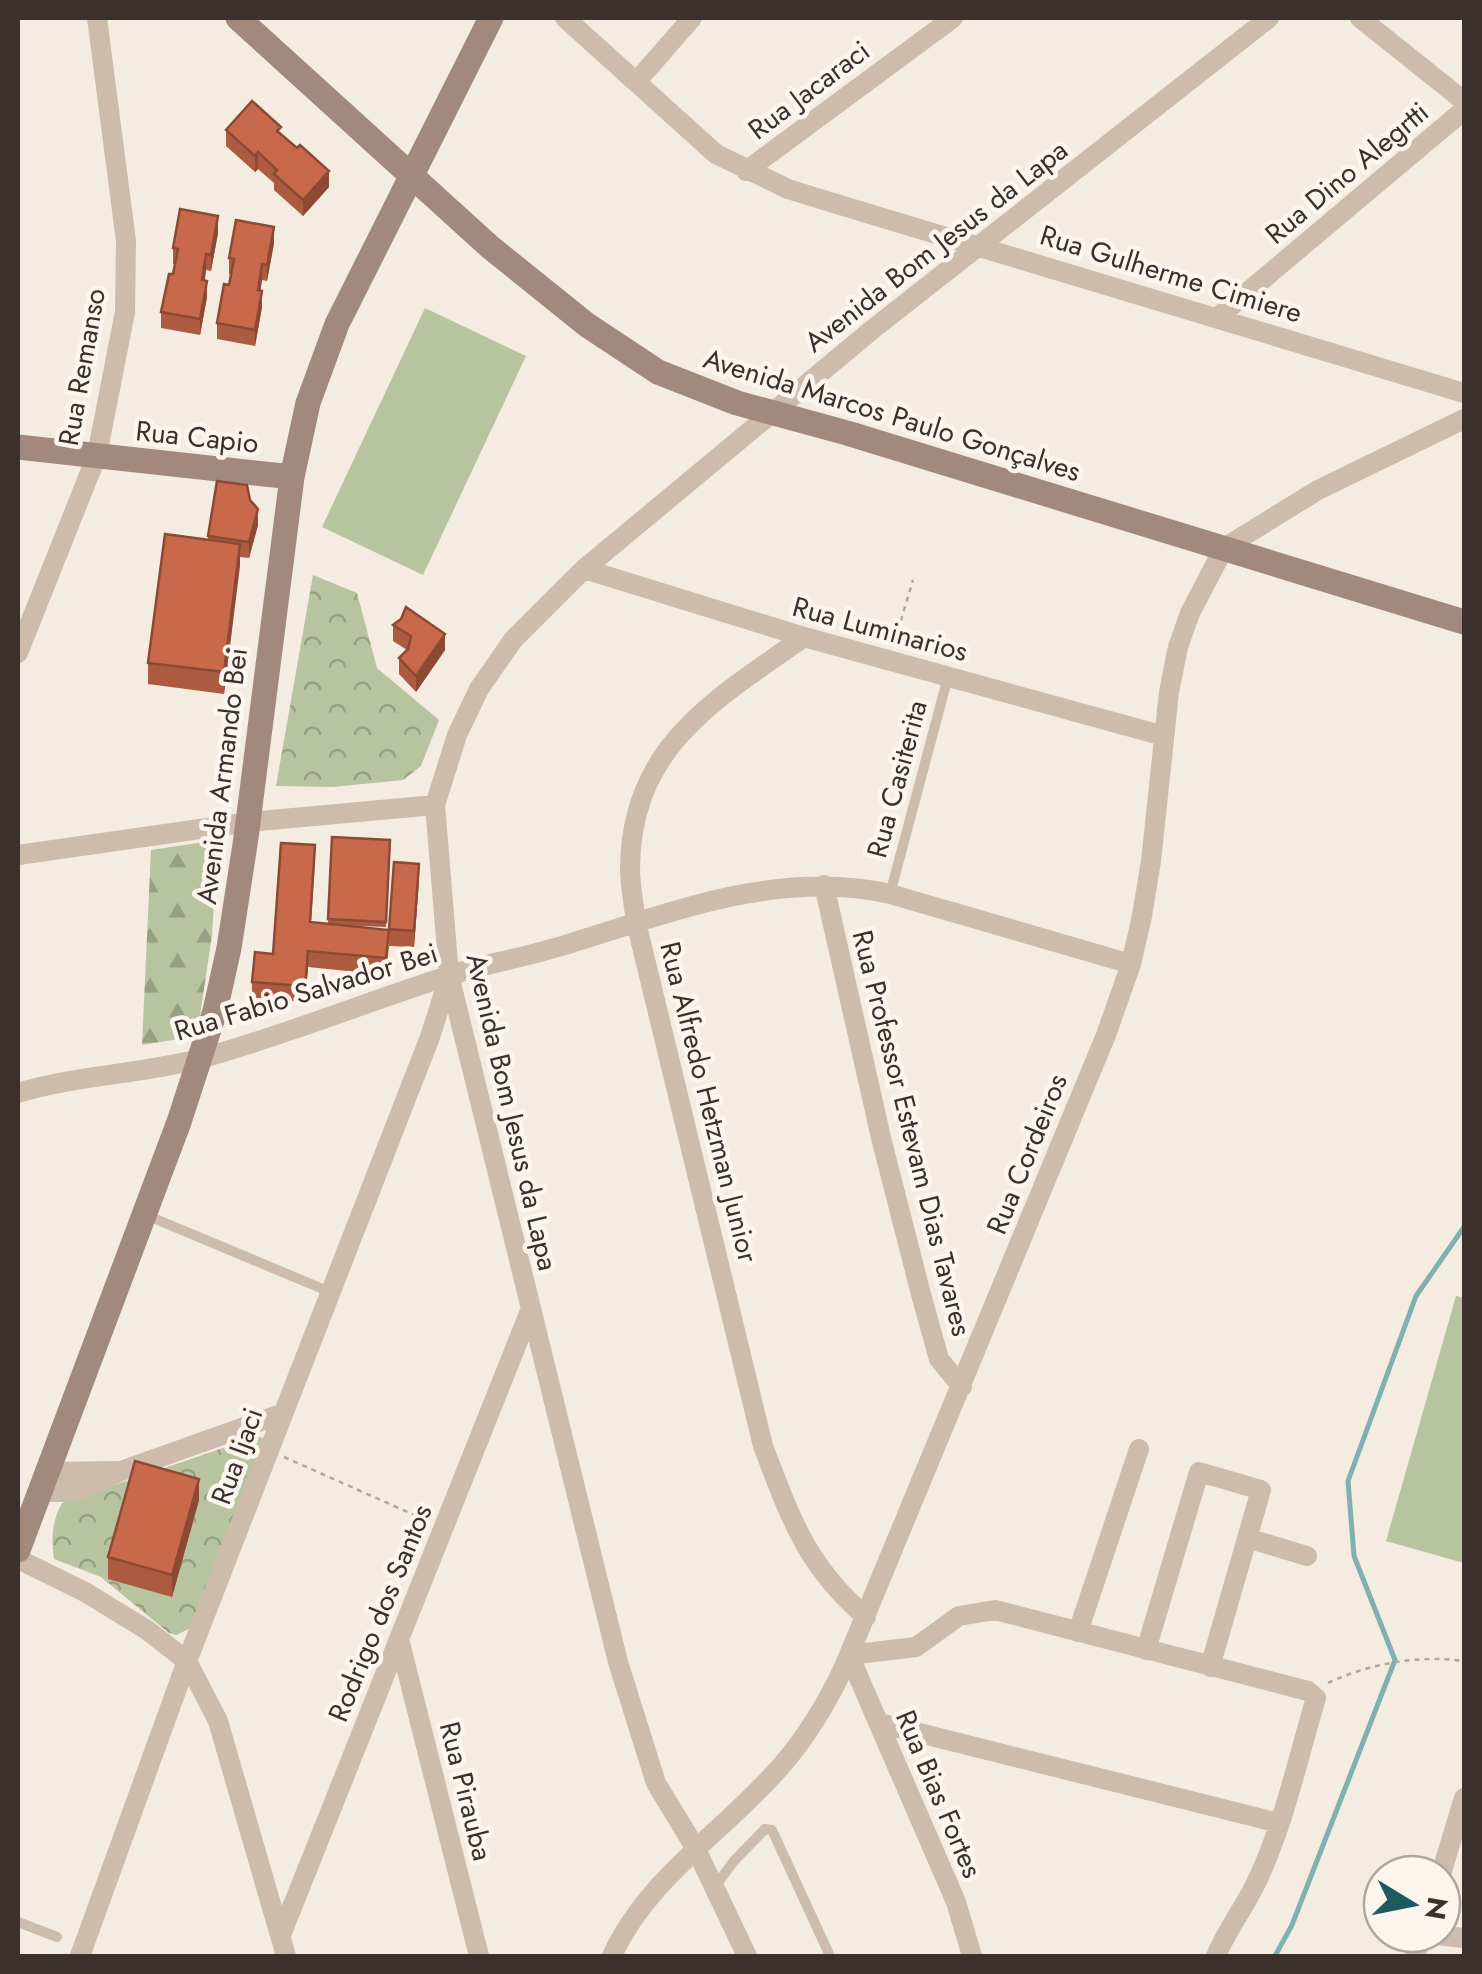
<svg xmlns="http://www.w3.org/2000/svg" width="1482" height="1974" font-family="Jost,sans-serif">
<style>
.forest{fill:url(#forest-firs)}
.park{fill:url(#park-crowns)}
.pitch{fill:#b8c4a0}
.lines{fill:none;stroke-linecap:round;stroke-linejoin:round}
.stream{stroke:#7fb0b2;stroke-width:5}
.path{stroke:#b9a596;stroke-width:2.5;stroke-dasharray:5 5;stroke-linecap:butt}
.lane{stroke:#cdbbac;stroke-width:10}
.street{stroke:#cdbbac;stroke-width:20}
.secondary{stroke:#a18a7d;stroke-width:25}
.wall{fill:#ac5a40}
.shaded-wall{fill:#8c4a34}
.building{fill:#c8694b;stroke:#8c4a34;stroke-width:2.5}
.labels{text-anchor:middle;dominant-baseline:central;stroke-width:9;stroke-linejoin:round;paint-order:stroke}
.street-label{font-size:28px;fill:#3b302b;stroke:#fbf5ee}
</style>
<defs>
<pattern id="forest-firs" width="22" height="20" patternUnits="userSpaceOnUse" patternTransform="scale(2.5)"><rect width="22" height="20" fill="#b8c4a0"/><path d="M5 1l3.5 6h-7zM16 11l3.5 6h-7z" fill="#97a083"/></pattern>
<pattern id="park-crowns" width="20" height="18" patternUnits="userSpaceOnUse" patternTransform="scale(2.5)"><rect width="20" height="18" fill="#b8c4a0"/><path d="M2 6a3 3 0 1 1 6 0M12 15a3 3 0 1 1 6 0" fill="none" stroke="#97a083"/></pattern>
</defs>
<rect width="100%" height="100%" fill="#f4ebe1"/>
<path class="forest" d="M218,840l-6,95 -15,101 -55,9 9,-195z"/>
<path class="park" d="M313,575l44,18 20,75 62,52 -18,46 -18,14 -70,7 -57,-1z
M258,1436l6,3 -75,190 -13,6 -7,-2 -68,-56 -47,-18c-3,-21 -2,-38 8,-56z"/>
<path class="pitch" d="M425,308l101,48 -103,219 -101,-48z
M1456,1296l8,2v265l-78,-22z"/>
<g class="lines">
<path class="stream" d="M1275,1956l17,-31 103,-265 -41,-104 -6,-75 68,-185 48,-69"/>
<path class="path" d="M895,640l18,-60
M284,1457l144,64
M1328,1683c43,-20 90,-28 136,-22"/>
<path class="lane" d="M890,894l58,-217
M146,1215l184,77
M715,1887l18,-25 32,-33 7,1 58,126
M18,1922l39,15"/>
<path class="street" d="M565,18l151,136 72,35 52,16 624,188
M1360,18l104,83
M637,81l55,-63
M746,171l207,-153
M1218,317l246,-207
M584,569l220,68 360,99
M804,637c-89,63 -173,109 -174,231 0,18 4,37 6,54l127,524c28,73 43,119 103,171
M18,653l79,-198 28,-143 1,-71 -29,-223
M18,855l231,-33 186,-17
M824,885l58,257 40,156 17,61 23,28
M18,1093c60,-18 125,-19 185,-35 83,-23 163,-56 245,-82 36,-12 74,-18 110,-29 107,-32 218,-79 332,-53l241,70
M46,1472l71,-1
M39,1492h36l49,-22 157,-56
M1247,1538l60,18
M18,1559l67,33 62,38 40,31 31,60 68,235
M1078,1632l61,-183
M399,1639l80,317
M1146,1650l53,-178 62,18 -51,177
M879,1723l400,100
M1441,1874l23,-76
M1429,1934l35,4
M281,1935l249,-624
M80,1956l107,-295 243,-624 19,-60
M612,1956c35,-78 115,-127 170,-191 26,-30 45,-62 62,-98l262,-632 25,-71 11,-48 9,-55 18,-169 9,-45 12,-34 34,-65 94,-58 146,-71
M747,1956l-51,-107 -40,-66 -38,-121 -169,-687 -14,-170 22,-70 22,-46 34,-49 71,-71 289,-240 396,-311
M972,1956l-16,-54 -107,-247 67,-8 43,-31 36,-6 313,81 8,7c-19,63 -33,132 -63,191 -12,23 -27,43 -37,67
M1415,1956l7,-22"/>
<path class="secondary" d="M238,18l252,229 97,78 71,47 79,31 110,30 617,189
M18,447l274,30
M18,1550l161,-428 36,-111 14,-63 17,-110 46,-361 16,-74 29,-79 154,-306"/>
</g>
<path class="wall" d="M226,130l55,4 48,53 -26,29 -29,-26v-7l-16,-14 -3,3 -29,-26z
M218,233l-7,38 -5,-1 -1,10 2,17 -7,38 -39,-7v-16l14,-48h-2v-16z
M274,243l-7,38 -5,-1 -2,11 2,16 -7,39 -38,-7v-16l14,-48 -2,-1v-16z
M250,500l8,25 -9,33 -9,-1 -16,137 -76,-10v-21l60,-123v-4z
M393,625l52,25 -29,42 -17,-18v-16l8,-8 -14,-9z
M332,837l58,3 -4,87 -51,-2 54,21 -3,29 -78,-8 -3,35 -53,-4v-16l21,-28 42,-93 -4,61 17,2z
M419,880l-5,67 -25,-1v-17z
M199,1500l-27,97 -64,-18v-22z"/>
<path class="shaded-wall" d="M258,152v17l-3,3v-16z
M329,171v16l-26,29v-16z
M218,216v17l-7,38v-16z
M274,227v16l-7,38v-16z
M206,254v16l-4,26v-16z
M262,264v16l-4,26v-16z
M207,281v16l-7,38v-16z
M262,291v16l-7,39v-16z
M258,509v16l-9,33v-16z
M240,544v22l-16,128v-22z
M445,634v16l-29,42v-16z
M419,864v16l-5,67v-16z
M308,951v16l-3,35v-16z
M199,1479v21l-27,97v-22z"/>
<path class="building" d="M252,101l29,26 -4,4 20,17 3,-3 29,26 -26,29 -29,-26 3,-4 -19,-18 -3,4 -29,-26z
M180,209l38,7 -7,39 -5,-1 -4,26 5,1 -7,38 -39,-7 8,-38h4l5,-25 -5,-1z
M236,220l38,7 -7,38 -5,-1 -4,26 4,1 -7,39 -38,-7 7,-39 5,1 5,-26 -5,-1z
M217,481l30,4 3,15 8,9 -9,33 -41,-6z
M165,534l75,10 -16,128 -76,-9z
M406,607l39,27 -29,42 -17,-18 9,-9 3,-13 -18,-11 8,-6z
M332,837l58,3 -4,82 -58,-3z
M281,843l34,2 -5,77 79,8 -3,28 -78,-7 -3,35 -53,-4 3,-30 18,2z
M394,862l25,2 -5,67 -25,-2z
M135,1461l64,18 -27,96 -64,-18z"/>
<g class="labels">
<g class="street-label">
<text transform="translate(809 90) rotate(-37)">Rua Jacaraci</text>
<text transform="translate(1347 173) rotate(-40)">Rua Dino Alegrtti</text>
<text transform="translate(936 246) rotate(-38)">Avenida Bom Jesus da Lapa</text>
<text transform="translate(1171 274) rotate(17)">Rua Gulherme Cimiere</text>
<text transform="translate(82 367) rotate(-80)">Rua Remanso</text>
<text transform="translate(892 415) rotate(17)">Avenida Marcos Paulo Gonçalves</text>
<text transform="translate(197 437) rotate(6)">Rua Capio</text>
<text transform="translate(880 629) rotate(15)">Rua Luminarios</text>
<text transform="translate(222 776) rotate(-83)">Avenida Armando Bei</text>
<text transform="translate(897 779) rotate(-75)">Rua Casiterita</text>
<text transform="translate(306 992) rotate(-17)">Rua Fabio Salvador Bei</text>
<text transform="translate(709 1102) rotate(76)">Rua Alfredo Hetzman Junior</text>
<text transform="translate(512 1112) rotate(77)">Avenida Bom Jesus da Lapa</text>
<text transform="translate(912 1133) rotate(76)">Rua Professor Estevam Dias Tavares</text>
<text transform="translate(1027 1154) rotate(-68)">Rua Cordeiros</text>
<text transform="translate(237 1456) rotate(-70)">Rua Ijaci</text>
<text transform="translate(380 1613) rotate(-68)">Rodrigo dos Santos</text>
<text transform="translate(466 1791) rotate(76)">Rua Pirauba</text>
<text transform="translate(939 1794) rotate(67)">Rua Bias Fortes</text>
</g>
</g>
<rect width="1482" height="1974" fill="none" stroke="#3b302b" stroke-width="40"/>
<g transform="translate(1412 1904) rotate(100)"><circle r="48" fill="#fbf5ee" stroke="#aea6a0" stroke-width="2.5"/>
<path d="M0-8L18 38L0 25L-18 38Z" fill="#1f5a5e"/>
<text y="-15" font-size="28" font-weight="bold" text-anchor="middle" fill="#3b302b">N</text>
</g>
</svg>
